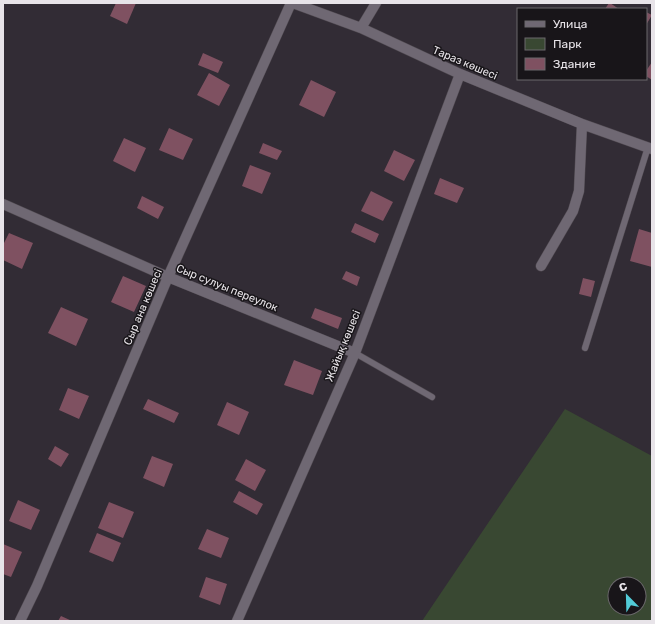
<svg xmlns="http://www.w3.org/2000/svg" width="655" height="624" font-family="Rubik,sans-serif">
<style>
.green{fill:#394832;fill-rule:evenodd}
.building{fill:#7f5161}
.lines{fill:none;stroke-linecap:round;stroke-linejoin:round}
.service-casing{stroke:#504a51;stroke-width:7}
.minor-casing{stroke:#504a51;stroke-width:11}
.service{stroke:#6f6873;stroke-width:6}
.minor{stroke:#6f6873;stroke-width:10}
.labels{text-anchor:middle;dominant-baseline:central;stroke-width:3;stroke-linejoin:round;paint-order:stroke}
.street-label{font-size:11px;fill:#e8e4e9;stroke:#181519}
</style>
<rect width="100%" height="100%" fill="#322c35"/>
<path class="green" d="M565,409l87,47v165h-230zM615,584h24v24h-24z"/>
<path class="building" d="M116,3h20l-9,21 -17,-8z
M609,3h1l9,6h-14z
M646,12l6,3 -6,10z
M203,53l20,9 -5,11 -20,-8z
M652,62v18l-6,-4v-5z
M209,73l21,12 -11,21 -22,-11z
M311,80l25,12 -12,25 -25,-12z
M169,128l24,11 -10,21 -24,-10z
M124,138l22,10 -11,24 -22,-11z
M263,143l19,8 -5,9 -18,-7z
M394,150l21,10 -11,21 -20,-10z
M250,165l21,8 -9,21 -20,-8z
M440,178l24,10 -7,15 -23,-9z
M371,191l22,11 -10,19 -22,-10z
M142,196l22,11 -6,12 -21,-11z
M355,223l24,11 -4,9 -24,-11z
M639,229l13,4v34l-22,-6z
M9,233l24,10 -11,26 -19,-9v-15z
M346,271l14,6 -3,9 -15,-7z
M123,276l23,10 -12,26 -23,-10z
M583,278l12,3 -4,16 -12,-3z
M61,307l27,12 -12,27 -28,-13z
M315,308l27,10 -4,11 -27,-11z
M294,360l28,11 -9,24 -29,-10z
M68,388l21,8 -10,23 -20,-9z
M148,399l31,14 -5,10 -31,-14z
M227,402l22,10 -10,23 -22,-10z
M55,446l14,8 -8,13 -13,-8z
M152,456l21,8 -9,23 -21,-9z
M246,459l20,11 -11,21 -20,-11z
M239,491l24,13 -6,11 -24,-13z
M18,500l22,10 -9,20 -22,-9z
M109,502l25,10 -11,26 -25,-10z
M207,529l22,9 -8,20 -23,-9z
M97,533l24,10 -8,19 -24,-10z
M3,544l19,8 -11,25 -8,-3z
M206,577l21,7 -7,21 -21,-8z
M61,616l11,5h-14z"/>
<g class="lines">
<g class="service-casing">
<path id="service" d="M585,348l63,-201
M355,353l77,44"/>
</g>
<g class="minor-casing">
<path id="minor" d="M293,3l68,25 99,46 122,50 70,25
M361,28l15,-25
M3,204l165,73 187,76
M541,266l32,-55 6,-20 3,-67
M20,621l17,-35 131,-309 123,-274
M237,621l118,-268 105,-279"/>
</g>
<use href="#service" class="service"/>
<use href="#minor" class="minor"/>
</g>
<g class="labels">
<g class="street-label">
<text transform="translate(465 63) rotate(23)">Тараз көшесі</text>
<text transform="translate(227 288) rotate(22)">Сыр сулуы переулок</text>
<text transform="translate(143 307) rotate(-67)">Сыр ана көшесі</text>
<text transform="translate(343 346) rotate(-68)">Жайық көшесі</text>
</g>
</g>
<rect width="655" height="624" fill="none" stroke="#e8e4e9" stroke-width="8"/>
<rect x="517" y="8" width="130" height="72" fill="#181519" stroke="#6b686c"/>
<rect x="525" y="21" width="20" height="6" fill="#6f6873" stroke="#6b686c"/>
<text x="553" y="28" font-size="12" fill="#e8e4e9">Улица</text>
<rect x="525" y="38" width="20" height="12" fill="#394832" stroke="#6b686c"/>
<text x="553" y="48" font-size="12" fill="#e8e4e9">Парк</text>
<rect x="525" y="58" width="20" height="12" fill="#7f5161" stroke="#6b686c"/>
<text x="553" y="68" font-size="12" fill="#e8e4e9">Здание</text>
<g transform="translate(627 596) rotate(337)"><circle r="19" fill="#181519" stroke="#6b686c"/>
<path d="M0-3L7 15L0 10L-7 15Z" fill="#52cbd7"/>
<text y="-6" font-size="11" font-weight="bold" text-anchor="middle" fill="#e8e4e9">С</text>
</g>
</svg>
